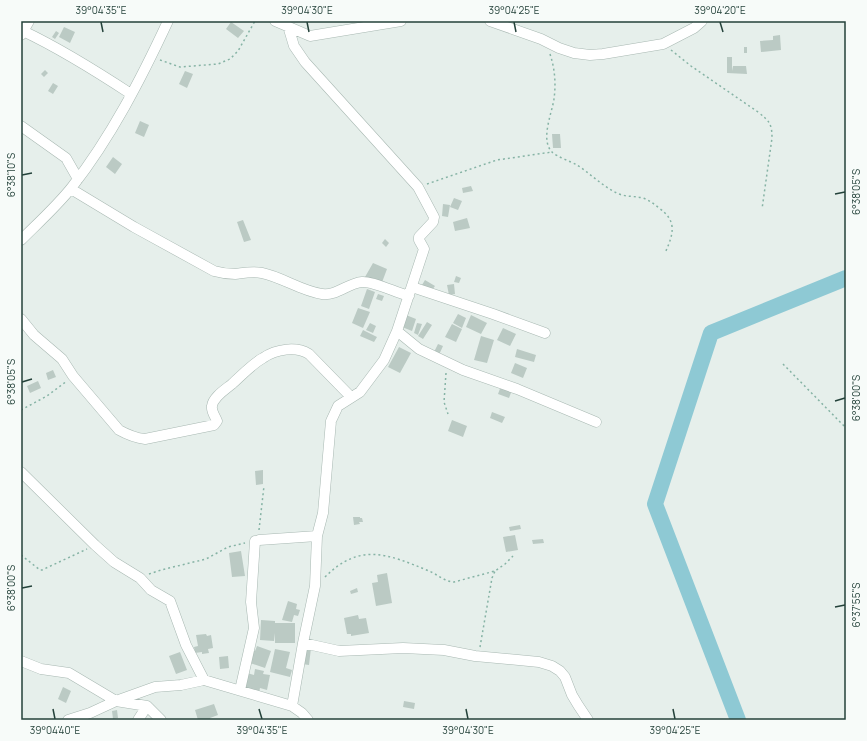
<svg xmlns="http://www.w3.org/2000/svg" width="867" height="741" font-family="Manrope,sans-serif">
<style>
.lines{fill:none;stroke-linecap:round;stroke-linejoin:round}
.river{stroke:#8ec9d4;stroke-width:16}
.building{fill:#bbcac4}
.street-casing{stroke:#a8b8b2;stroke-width:11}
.path{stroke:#86b3a5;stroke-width:1.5;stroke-dasharray:2 3;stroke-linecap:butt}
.street{stroke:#fff;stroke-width:10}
.ticks{fill:none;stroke:#24423a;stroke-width:1.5}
.neatline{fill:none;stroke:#24423a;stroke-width:1.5}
.ticks-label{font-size:10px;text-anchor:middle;fill:#24423a}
</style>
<rect width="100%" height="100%" fill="#e6efeb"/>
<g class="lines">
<path class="river" d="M738,720l-83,-216 56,-171 135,-55"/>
</g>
<path class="building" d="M231,22l13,9 -6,7 -12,-9z
M64,27l11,5 -5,11 -11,-6z
M56,31l3,2 -4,6 -3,-2z
M780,35l1,15 -20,2 -1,-11 13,-1v-4z
M744,47h3v6h-3z
M727,57h5v14l1,-5h13l1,8 -20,-1z
M45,70l3,3 -4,4 -3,-3z
M185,71l8,3 -6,14 -8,-4z
M53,83l5,3 -5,8 -5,-3z
M140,121l9,4 -5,12 -9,-4z
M552,134h8l1,14h-8z
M113,157l9,7 -7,10 -9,-7z
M471,186l2,5 -10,2 -1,-5z
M454,198l8,3 -4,9 -8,-3z
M443,204l7,1 -2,12 -6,-1z
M467,218l3,10 -15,3 -2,-9z
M243,220l8,20 -7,2 -7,-20z
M385,239l4,4 -3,4 -4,-4z
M373,263l14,6 -6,16 -16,-8z
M456,276l5,2 -2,5 -5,-1z
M425,280l10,6 -3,4 -10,-5z
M454,284l1,10 -6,1 -2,-10z
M367,289l8,3 -6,17 -8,-3z
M378,294l6,2 -2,5 -6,-2z
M358,308l12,4 -7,16 -11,-5z
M458,314l8,4 -4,10 -9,-5z
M406,315l10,4 -4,12 -10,-4z
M471,315l16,8 -6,11 -15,-7z
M427,322l5,3 -9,14 -5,-3z
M370,323l6,3 -3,7 -7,-3z
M417,323l5,1 -4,11 -4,-2z
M452,324l10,5 -6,13 -11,-5z
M503,328l13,6 -6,12 -13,-6z
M363,330l14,7 -3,5 -14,-6z
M481,336l13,4 -7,23 -13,-3z
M438,344l5,2 -5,11 -5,-3z
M399,347l12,6 -11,20 -12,-6z
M517,349l19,6 -2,7 -19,-5z
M515,363l12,5 -4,10 -12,-5z
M53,370l3,7 -8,3 -2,-7z
M38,381l3,7 -11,5 -3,-7z
M501,386l11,4 -3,8 -11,-4z
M492,412l13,5 -3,6 -12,-5z
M452,420l15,6 -4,11 -15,-6z
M263,470v14l-7,1 -1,-14z
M353,517h7v1h2l1,4h-4l1,2 -6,1z
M520,525l1,4 -11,2 -1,-4z
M515,535l3,15 -12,2 -3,-15z
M543,539l1,4 -11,1 -1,-4z
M241,551l4,25 -13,1 -3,-24z
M387,573l5,30 -16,3 -4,-23 6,-1 -1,-7z
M357,588l1,4 -7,2 -1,-3z
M288,601l9,3 -1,5 4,1 -2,6 -4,-1 -2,7 -10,-2z
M358,615l1,4 7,-1 3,15 -18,3v-2h-4l-3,-16z
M261,620l14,1v2h20v20h-20v-10l-1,8 -14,-1z
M206,634l1,2 4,-1 2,13 -5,1 1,4 -7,1v-2l-7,1 -1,-6 4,-1 -2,-11z
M257,646l14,5 -6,17 -15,-5 1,-13 4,1z
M305,647l6,1 -2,17 -7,-1z
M275,649l15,3 -4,16 6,2 -2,7 -20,-5z
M180,652l7,18 -11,4 -7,-18z
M228,656l1,12 -9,1 -1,-12z
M255,669l9,2 -1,3 7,1 -3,15 -7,-2 -1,5 -16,-3 4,-17 7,2z
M63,687l8,4 -5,12 -8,-4z
M404,701l11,2 -1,6 -11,-2z
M214,704l4,11 -8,3 1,2h-13l-3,-10z
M117,710l1,8 -5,1 -1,-8z"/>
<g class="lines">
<g class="street-casing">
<path id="street" d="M275,21l35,15 91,-15
M490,21l51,18 18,9 15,5 16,2 13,-1 60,-10 31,-16 8,-7
M288,26l6,20 11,16 113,125 16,30 -1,5 -14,15v3l5,9 -27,82 -13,29 -24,32 -22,14 -7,15 -8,92 -6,23 -2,50 -12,57 -11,63
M23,31c38,18 73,40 108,63
M21,35l8,-14
M21,126l45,32 12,21
M71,189l63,38 80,44c7,2 13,3 21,3 9,-1 17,-3 27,-1 20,4 39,18 60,21 15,2 26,-11 40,-12 12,-1 34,11 47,14
M21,240c17,-17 36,-34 51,-53 39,-50 69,-108 96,-166
M412,287l81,27 52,19
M21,319l13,16 28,24 11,17 46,54c9,5 16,8 26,9l69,-14 3,-4c-2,-5 -6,-10 -5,-15 1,-9 14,-17 20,-22 10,-9 20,-20 31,-26 13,-9 33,-12 46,-4l42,43
M397,331l22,18 44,21 54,19 79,33
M21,472l74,73 19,17 26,16 11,12 19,11 16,44 18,35
M259,540l58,-4
M303,643l36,8 64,-3 41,2 31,6 64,6 13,4 8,5 5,6 7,18 6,10 10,15
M21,661l20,8 28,4 47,28 31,5 14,14
M240,690l14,-62 -3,-26 4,-61
M68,720l22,-7 26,-12 39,-14 26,-2 23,-5 88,26 10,7 6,7
M138,720l9,-14"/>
</g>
<path class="path" d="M671,50l20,16 67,46c11,9 14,11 14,26l-10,71
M550,54c5,15 6,30 4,45 -2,14 -14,41 -2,53 5,5 18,9 25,13 14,9 26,22 42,29 8,3 16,2 24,4 6,2 11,6 16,10 18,13 15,25 6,45
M160,60l20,7 38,-3 12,-5 8,-8 17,-30
M427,184l70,-24 55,-8
M783,364l63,64
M446,373l-2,29 4,12
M21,410l26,-14 20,-15
M259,530l5,-44
M21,555l19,15h2l45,-21
M149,574l12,-4 45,-11 22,-12 17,-4
M325,577c35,-35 63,-23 104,-6 8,3 16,11 25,11l41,-11 10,-7 8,-8
M480,647l12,-69 3,-7"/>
<use href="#street" class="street"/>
</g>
<path class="ticks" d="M101,22l2,10M307,22l2,10M514,22l2,10M720,22l3,10M22,175l10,-2M835,194l10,-2M22,382l10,-3M835,401l10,-3M22,588l10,-2M835,607l10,-2M53,709l2,10M259,709l3,10M466,709l2,10M673,709l2,10"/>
<rect width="867" height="741" fill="none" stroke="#f7fbf9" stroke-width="44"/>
<rect x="22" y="22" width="823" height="697" class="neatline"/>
<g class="ticks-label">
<text x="101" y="14">39°04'35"E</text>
<text x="307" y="14">39°04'30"E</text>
<text x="514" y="14">39°04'25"E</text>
<text x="720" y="14">39°04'20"E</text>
<text transform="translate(11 175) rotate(-90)" y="4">6°38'10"S</text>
<text transform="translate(856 192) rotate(-90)" y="4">6°38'05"S</text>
<text transform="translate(11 382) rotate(-90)" y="4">6°38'05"S</text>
<text transform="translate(856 398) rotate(-90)" y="4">6°38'00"S</text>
<text transform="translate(11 588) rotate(-90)" y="4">6°38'00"S</text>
<text transform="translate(856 605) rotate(-90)" y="4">6°37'55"S</text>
<text x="55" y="734">39°04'40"E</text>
<text x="262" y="734">39°04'35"E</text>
<text x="468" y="734">39°04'30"E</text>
<text x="675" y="734">39°04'25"E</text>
</g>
</svg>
